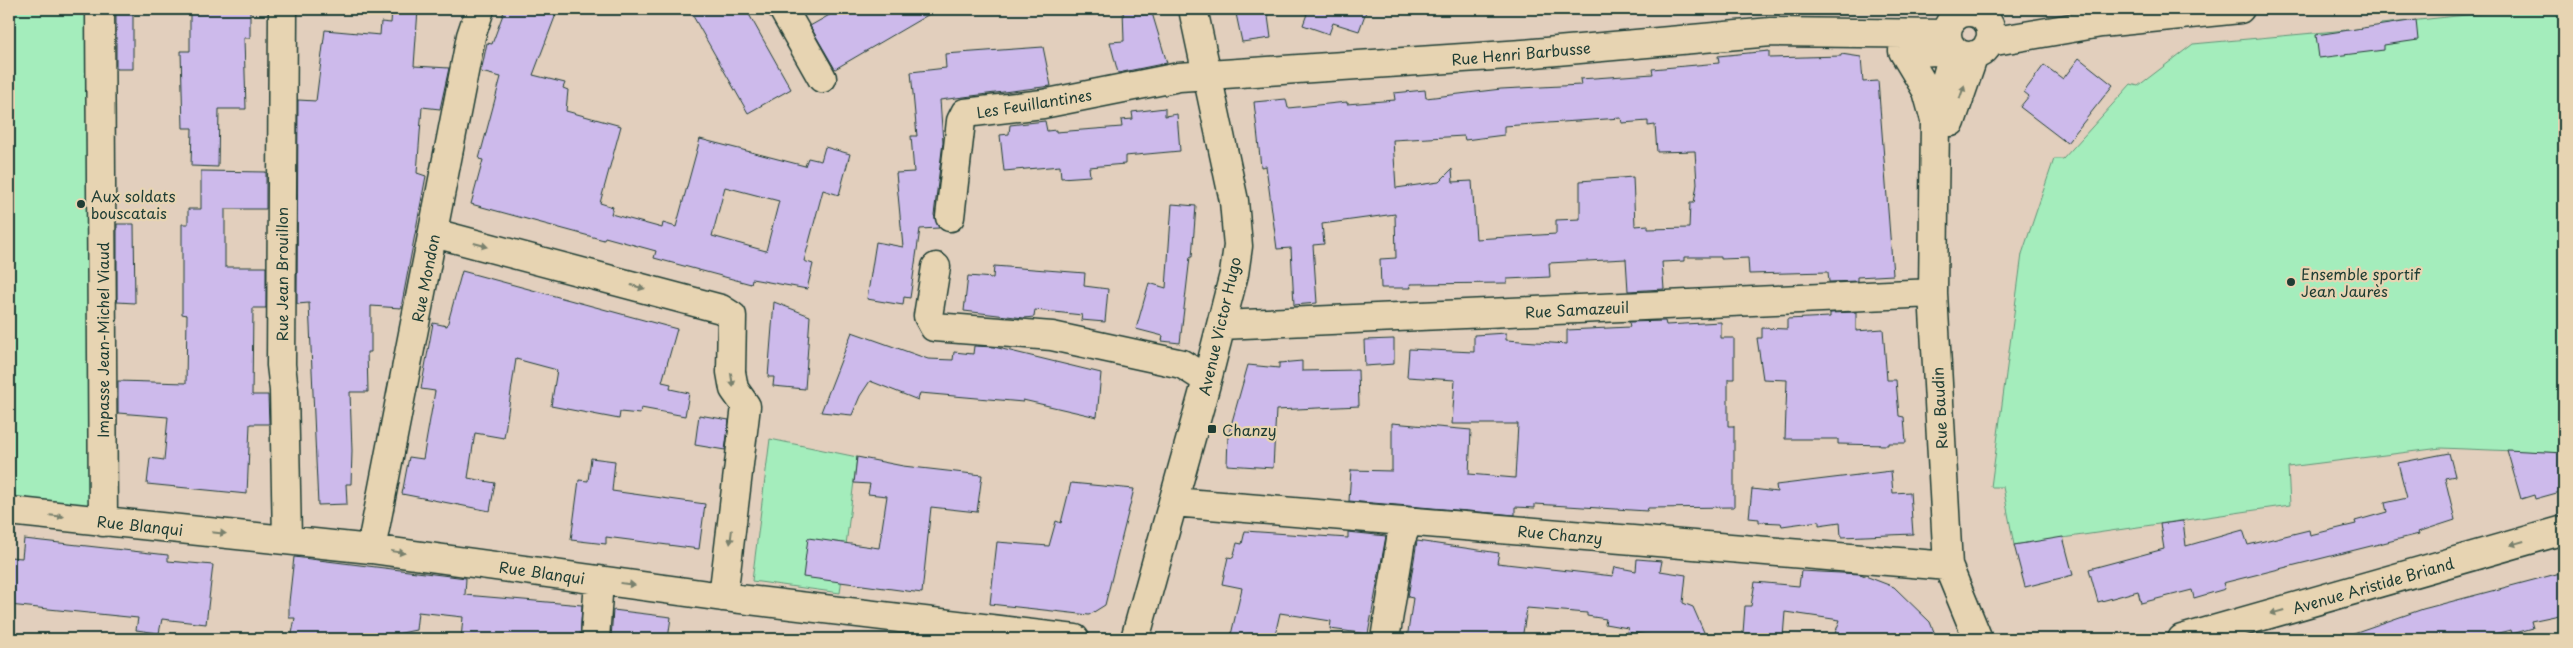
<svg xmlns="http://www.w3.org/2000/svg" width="2573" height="648" font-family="'Playpen Sans',sans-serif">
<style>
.green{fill:#a4edbc;stroke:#629578}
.building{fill:#cdbaeb;stroke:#1f3d34;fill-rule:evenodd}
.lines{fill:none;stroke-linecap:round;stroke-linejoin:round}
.minor-casing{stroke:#1f3d34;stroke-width:31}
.minor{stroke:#e7d4b2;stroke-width:28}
.oneway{fill:#79816d}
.poi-dot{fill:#1f3d34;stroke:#e7d4b2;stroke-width:2}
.labels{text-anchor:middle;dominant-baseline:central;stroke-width:4.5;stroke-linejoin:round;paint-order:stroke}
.street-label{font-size:15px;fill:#1f3d34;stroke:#e7d4b2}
.poi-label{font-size:15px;fill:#1f3d34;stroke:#e7d4b2;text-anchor:start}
</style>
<rect width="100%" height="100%" fill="#e2cfbd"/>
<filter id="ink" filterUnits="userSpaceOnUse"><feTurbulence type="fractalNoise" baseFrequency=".02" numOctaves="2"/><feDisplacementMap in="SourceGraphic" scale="10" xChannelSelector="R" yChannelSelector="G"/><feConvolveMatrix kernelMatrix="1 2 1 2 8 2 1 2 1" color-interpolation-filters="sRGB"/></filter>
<g filter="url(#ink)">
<path class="green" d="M9,9h87l7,513 -94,-11z
M2523,9h41v444l-123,-5 -153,19 2,38 -276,40 -11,-58h-12l31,-233 32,-95h9l68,-75 7,2 55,-42 187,-17 1,-3z
M770,439l87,18 -17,136 -88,-12z"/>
<path class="building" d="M116,9h17v60h-17z
M190,9h60v29h-6l2,71h-27l-1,58 -27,-1 1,-38h-9l-2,-77h9z
M392,9h26l-4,57 35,2 -9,41 -18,-2 -5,66 9,3 -25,132 -30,-2v46h-4l1,40h-18l2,59 -1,33h-5l1,20 -29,1 -9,-202 -12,1 1,-204 18,1 9,-71 55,5 1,-13 10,1z
M505,9h53l-25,66 32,8 -2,5 5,2 -2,21 55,15 -21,77 13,4 -2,7 51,14 1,-5 13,4 24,-88 105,27 3,-8 13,3 4,-14 25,7 -11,41 -16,-5 -19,71 9,3 -6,25 -55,-10 -1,5 -97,-26 2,-7 -51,-14 -1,3 -133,-36 12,-44 -4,-1 22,-82 -20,-5 6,-29 5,1zM725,187l54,14 -13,50 -54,-15z
M689,9h57l45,80 -43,24z
M840,9h98l-103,60 -25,-43z
M1123,9h17l2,6 10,-2 15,50 -49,10 -8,-31 14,-1z
M1235,9h32l4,29 -29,4z
M1303,9h64l-8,22 -26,-8 -4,11 -26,-9 4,-11 -5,-1z
M2416,20l2,20 -34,5v5l-65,8 -3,-23z
M1043,47l8,39 -111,14 3,42 -9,73 5,13 -19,1 -10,69 -6,-1 -1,8 -36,-6 9,-57 27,5 -7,-74 18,-1 -3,-36h6l-6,-64 35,-4 -1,-14z
M1769,51v7l72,-2v-2l20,3 2,25 15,-1 15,194 -36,2v4l-28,1 -1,-10 -79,2 -1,-16 -27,1v-2h-37v4l-22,1 2,27 -36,2 -2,-32 -77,4 1,14 -43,2v4l-97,1 1,4h-30l-1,-29 16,-1 -1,-44 -73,10 2,20 -11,1 4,58 -23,2 -3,-57 -14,1 -11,-83 -5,1 -7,-65 32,-3 2,9 59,-6v2l48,-4 -1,-7 31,-3 1,8 75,-9 80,-4 -1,-6 73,-5 -1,-5 67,-6 -1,-7zM1621,118l1,5 26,-2v5l7,-1 2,27 38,-1 2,33 -3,19h-4l-1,25 -41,1v-4l-13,1 -2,-49 -53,4v38l-24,1v14l-80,5 -4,-58 -19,1 -1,-13 -13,13 -43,6 -3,-48 71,-4 1,4 39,-5v-9z
M2079,58l34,27 -46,58 -47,-36 9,-11 -5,-4 20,-27 19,14z
M1165,108v8l12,-2 3,37 -55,5v8l-36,3 1,9 -29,2 -1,-12 -56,5 -4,-36 9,-1 1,-9 35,-4 2,10 9,-1v2l66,-5 -1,-7 12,-1 -1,-7z
M201,171l65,1v37h-41v58h41v41h-13l-1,87h16l1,29h-19l-3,70 -100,-10 3,-26 14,2 4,-43 -50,-4v-32l68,2 1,-68 -5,-1v-90h6v-15h13z
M1172,204l24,2 -4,51h-2l-10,86 -18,-2 1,-5 -27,-7 13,-46 17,5z
M117,224h17l1,79 -18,-1z
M994,266l91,7 -1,13 24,3 -3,33 -24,-2 1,-5 -47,-5 -1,7 -10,1 -60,-7 4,-35 25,2z
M462,271l215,58 -15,53 9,2 -1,5 19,4 -4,23 -44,-8 -1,6 -20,-2 -1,7 -68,-13 6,-36 -41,-11 -12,79 -29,-5 -7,45 27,5 -5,28 -88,-17 7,-37 14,2 12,-68 -14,-2 12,-66 14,3z
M774,302l36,14 -5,73 -32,-3 1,-9h-6z
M1856,312v19l27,-2 4,51h9l3,36 5,1 2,26h-18v2l-50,-1v-5h-53l2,-59 -24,-1 -6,-41h5v-10l25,1v-10l43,-2v-4z
M1665,321l1,4 55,-3v16h13v41h-6v47h6v81l-86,1 -1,3 -112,-7v4l-20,-1v8l-166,-14 2,-31 41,1v-48l79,7 -2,44 46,4 3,-54h-66l3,-44 -48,-3 2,-28 65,3v-17l32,-2v7l61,4v-14l63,-3 -1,-5z
M852,332l76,27 25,1 1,-8 19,2 1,-8 20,1 107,26 -4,44 -74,-17v2l-103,-9 -2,7 -48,-19 -10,15 -8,19 -31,-3z
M1394,339v25l-29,2 -1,-26z
M1302,361v10l56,-1 1,36 -83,4 -3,58 -46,-3 1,-29 20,-71 31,3v-5z
M699,415l30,5 -4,30 -30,-5z
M2507,450l57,3v38l-29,8 -1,-4 -13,4z
M2449,453l6,23 -10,2 10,42 -37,12 1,2 -196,49 2,6 -31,9 -2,-8 -51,13 -3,-12 -40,11 -9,-33 75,-20 -4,-25 23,-3 3,25 57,-16 5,15 61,-15 1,5 46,-11 -1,-3 32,-9 -2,-9 22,-5 -9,-35z
M857,457l46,9 79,9 -5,37 -46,-5 -9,86 -119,-16 5,-39 71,10 8,-52 -19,-2 2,-10 -16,-1z
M591,458l24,3 -3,30 93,13 -6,45 -93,-12v7l-35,-4 8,-60 9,1z
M1891,471l2,22 17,-1 3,42 -72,3 -1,-15 -21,3v-4l-37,5 -1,-3 -22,-1v-3l-10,-1 3,-29 25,3 -1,-7z
M1071,483l63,6 -29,116 -16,10 -99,-11 7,-62 52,4 7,-25 5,2z
M1245,531l103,7v-6l38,4 -18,98 -38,-5 1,-8 -51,-8 -6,26h-44l12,-51 -20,-4 6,-27 5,1 4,-15 5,1z
M2063,537l10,38 -48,12 -11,-42z
M24,539l144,16v6l45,4 -7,59 -44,-5 -3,14 -23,-3 2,-12 -129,-13v-48l13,1z
M1417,541l82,12 -2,10 116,13 2,-9 21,4 1,-12 25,2 -2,10 26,4 -3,28 10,4 14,32h-31l-49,-7 1,-4 -23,-4 1,-5 -19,-3v-3l-60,-5 -5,31h-115l6,-41 -5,-1z
M294,557l172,21 -1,17 117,10 -2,34h-119l2,-22 -45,-5 -2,18 -44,9h-81l4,-21h-6v-16z
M1801,571l59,3 34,13 36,35 7,17h-104l7,-19 -55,-8 -2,25 -40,-4 2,-27h6l4,-24 44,4z
M2564,572v42l-33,7 2,7 -21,6 -1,-4 -38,9h-127l-1,-3 78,-27z
M613,610l58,7 -3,22h-57z"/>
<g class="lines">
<g class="minor-casing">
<path id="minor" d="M100,9l3,513
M283,9l-2,356 3,25 3,149
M783,9l39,69
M1947 34a22 22 0 1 1 44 0a22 22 0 1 1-44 0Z
M1989,42l112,-19 139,-14
M1903,51l24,40 8,29
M1918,52l36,-2 -19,70 -2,173 15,273 30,73
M1951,122l23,-67
M950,217l11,-96 4,-8 78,-9 136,-27 344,-23 248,-22 176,2
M434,233l287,76 11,7 -1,56 3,17 12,17 -23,191
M936,267l-8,49 6,11 118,9 130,28 25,16
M1221,325l712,-32
M1173,502l775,64
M9,511l362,38 352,48 352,42
M371,549l100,-513 9,-27
M595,639l4,-59
M1135,639l72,-259 27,-106 4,-28 -4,-45 -41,-192
M1385,639l16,-100 7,-17
M2182,639l382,-109"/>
</g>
<use href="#minor" class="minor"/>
</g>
<defs><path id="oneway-solid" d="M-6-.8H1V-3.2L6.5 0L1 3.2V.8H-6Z" transform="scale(1.25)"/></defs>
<g class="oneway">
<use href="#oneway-solid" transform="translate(1962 92) rotate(-71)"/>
<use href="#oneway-solid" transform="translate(481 245) rotate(15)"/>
<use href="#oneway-solid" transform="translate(638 287) rotate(15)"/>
<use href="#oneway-solid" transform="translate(732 380) rotate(81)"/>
<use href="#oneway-solid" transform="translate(57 516) rotate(6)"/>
<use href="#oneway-solid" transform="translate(219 533) rotate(6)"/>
<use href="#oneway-solid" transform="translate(731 537) rotate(97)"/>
<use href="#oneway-solid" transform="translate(2517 543) rotate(164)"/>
<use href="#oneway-solid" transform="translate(398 552) rotate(8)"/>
<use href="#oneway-solid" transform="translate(628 584) rotate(8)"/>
<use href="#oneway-solid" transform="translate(2277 612) rotate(164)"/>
</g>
</g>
<g class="poi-dot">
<circle cx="81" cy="204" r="5"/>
<circle cx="2291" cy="282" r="5"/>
<rect x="1207" y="424" width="10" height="10" rx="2.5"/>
</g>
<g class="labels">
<g class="street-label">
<text transform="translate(1521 53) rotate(-5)">Rue Henri Barbusse</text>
<text transform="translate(1034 103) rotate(-9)">Les Feuillantines</text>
<text transform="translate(281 274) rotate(-90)">Rue Jean Brouillon</text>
<text transform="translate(425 278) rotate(-79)">Rue Mondon</text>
<text transform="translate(1577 309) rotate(-3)">Rue Samazeuil</text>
<text transform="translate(1219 326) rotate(-77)">Avenue Victor Hugo</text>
<text transform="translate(102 340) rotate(-90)">Impasse Jean-Michel Viaud</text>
<text transform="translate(1939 408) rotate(-93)">Rue Baudin</text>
<text transform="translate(140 525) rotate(6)">Rue Blanqui</text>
<text transform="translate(1560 534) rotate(5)">Rue Chanzy</text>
<text transform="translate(542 572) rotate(8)">Rue Blanqui</text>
<text transform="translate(2373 585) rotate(-16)">Avenue Aristide Briand</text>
</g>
<g class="poi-label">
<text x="91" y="195">Aux soldats<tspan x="91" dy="17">bouscatais</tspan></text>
<text x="2301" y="273">Ensemble sportif<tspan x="2301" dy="17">Jean Jaurès</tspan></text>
<text x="1222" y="429">Chanzy</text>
</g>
</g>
<rect width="2573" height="648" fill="none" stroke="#e7d4b2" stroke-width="30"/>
<rect x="15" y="15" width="2543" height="618" fill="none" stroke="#1f3d34" stroke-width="2" filter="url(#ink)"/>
</svg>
